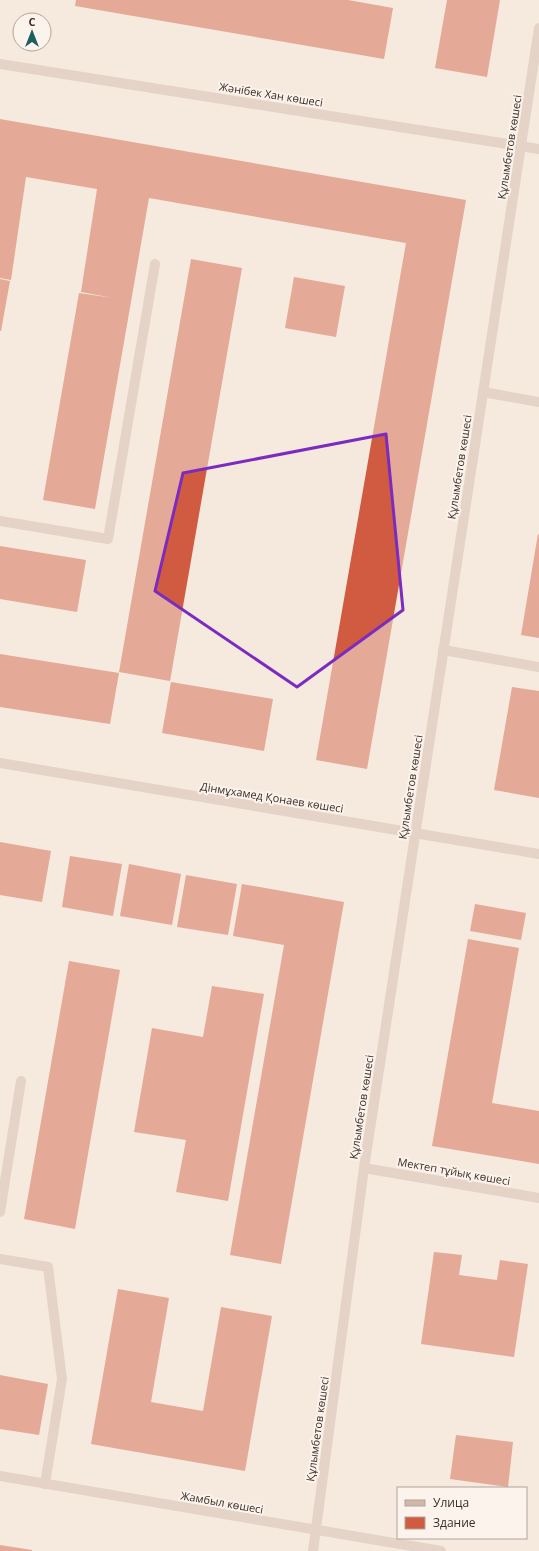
<svg xmlns="http://www.w3.org/2000/svg" width="539" height="1551" font-family="'Open Sans',sans-serif">
<style>
.building{fill:#d05b41}
.lines{fill:none;stroke-linecap:round;stroke-linejoin:round}
.service{stroke:#cfb8a9;stroke-width:10}
.minor{stroke:#cfb8a9;stroke-width:10}
.tertiary{stroke:#cfb8a9;stroke-width:10}
.marked{fill:none;stroke:#7b2cbf;stroke-width:3;stroke-linejoin:round}
.labels{text-anchor:middle;dominant-baseline:central;stroke-width:4;stroke-linejoin:round;paint-order:stroke}
.street-label{font-size:11px;fill:#3b2e29;stroke:#fcf3ec}
</style>
<rect width="100%" height="100%" fill="#f5e9de"/>
<path class="building" d="M76,0h272l45,8 -9,51 -309,-53z
M447,0h53l-13,77 -52,-9z
M0,119l466,81 -99,569 -51,-9 90,-517 -257,-45 -54,311 -52,-9 36,-207 34,5 -32,-6 16,-103 -71,-12 -15,103 -11,-2z
M191,259l51,9 -72,413 -51,-9z
M294,277l51,9 -9,51 -51,-9z
M0,279l10,2 -9,50h-1z
M538,534l1,1v103l-18,-3z
M0,546l86,14 -9,52 -77,-13z
M0,654l119,19 -9,51 -110,-17z
M171,682l102,17 -9,52 -102,-18z
M512,687l27,4v107l-45,-8z
M0,842l51,9 -9,51 -42,-7z
M70,856l52,8 -9,52 -51,-9z
M129,864l52,10 -9,51 -52,-9z
M186,875l51,9 -9,51 -51,-8z
M242,884l102,18 -63,362 -51,-9 54,-310 -51,-9z
M475,904l51,9 -5,27 -51,-9z
M468,939l51,9 -27,155 47,8v53l-107,-18z
M69,961l51,9 -45,259 -51,-10z
M212,986l52,8 -36,207 -52,-9 10,-52 -52,-8 18,-104 51,9z
M434,1252l28,3 -3,20 38,5 3,-20 28,4 -14,93 -93,-13z
M118,1289l51,9 -18,104 17,3 35,6 18,-104 51,9 -27,155 -154,-27z
M0,1375l48,9 -9,51 -39,-6z
M456,1435l57,7 -5,45 -58,-8z
M0,1545l32,5v1h-32z"/>
<g class="lines">
<path class="service" d="M483,392l56,10
M0,521l108,18 47,-275
M443,650l96,17
M364,1168l175,30
M0,1212l21,-131
M0,1259l48,8 14,112 -17,105"/>
<path class="minor" d="M0,64l539,85
M0,1476l441,75
M313,1551l51,-383 175,-1140"/>
<path class="tertiary" d="M0,763l539,91"/>
</g>
<path d="M0 0H539V1551H0ZM386,434l17,176 -106,77 -142,-96 28,-118z" fill="#f5e9de" fill-opacity=".55" fill-rule="evenodd"/>
<path class="marked" d="M386,434l17,176 -106,77 -142,-96 28,-118z"/>
<g class="labels">
<g class="street-label">
<text transform="translate(271 94) rotate(9)">Жәнібек Хан көшесі</text>
<text transform="translate(509 147) rotate(-81)">Құлымбетов көшесі</text>
<text transform="translate(459 467) rotate(-81)">Құлымбетов көшесі</text>
<text transform="translate(410 787) rotate(-81)">Құлымбетов көшесі</text>
<text transform="translate(272 797) rotate(9)">Дінмұхамед Қонаев көшесі</text>
<text transform="translate(361 1107) rotate(-81)">Құлымбетов көшесі</text>
<text transform="translate(454 1171) rotate(10)">Мектеп тұйық көшесі</text>
<text transform="translate(317 1429) rotate(-82)">Құлымбетов көшесі</text>
<text transform="translate(222 1502) rotate(10)">Жамбыл көшесі</text>
</g>
</g>
<rect x="397" y="1487" width="130" height="52" fill="#fcf3ec" stroke="#afa49e"/>
<rect x="405" y="1500" width="20" height="6" fill="#cfb8a9" stroke="#afa49e"/>
<text x="433" y="1507" font-size="12" fill="#3b2e29">Улица</text>
<rect x="405" y="1517" width="20" height="12" fill="#d05b41" stroke="#afa49e"/>
<text x="433" y="1527" font-size="12" fill="#3b2e29">Здание</text>
<g transform="translate(32 32)"><circle r="19" fill="#fcf3ec" stroke="#afa49e"/>
<path d="M0-3L7 15L0 10L-7 15Z" fill="#1a6061"/>
<text y="-6" font-size="11" font-weight="bold" text-anchor="middle" fill="#3b2e29">С</text>
</g>
</svg>
